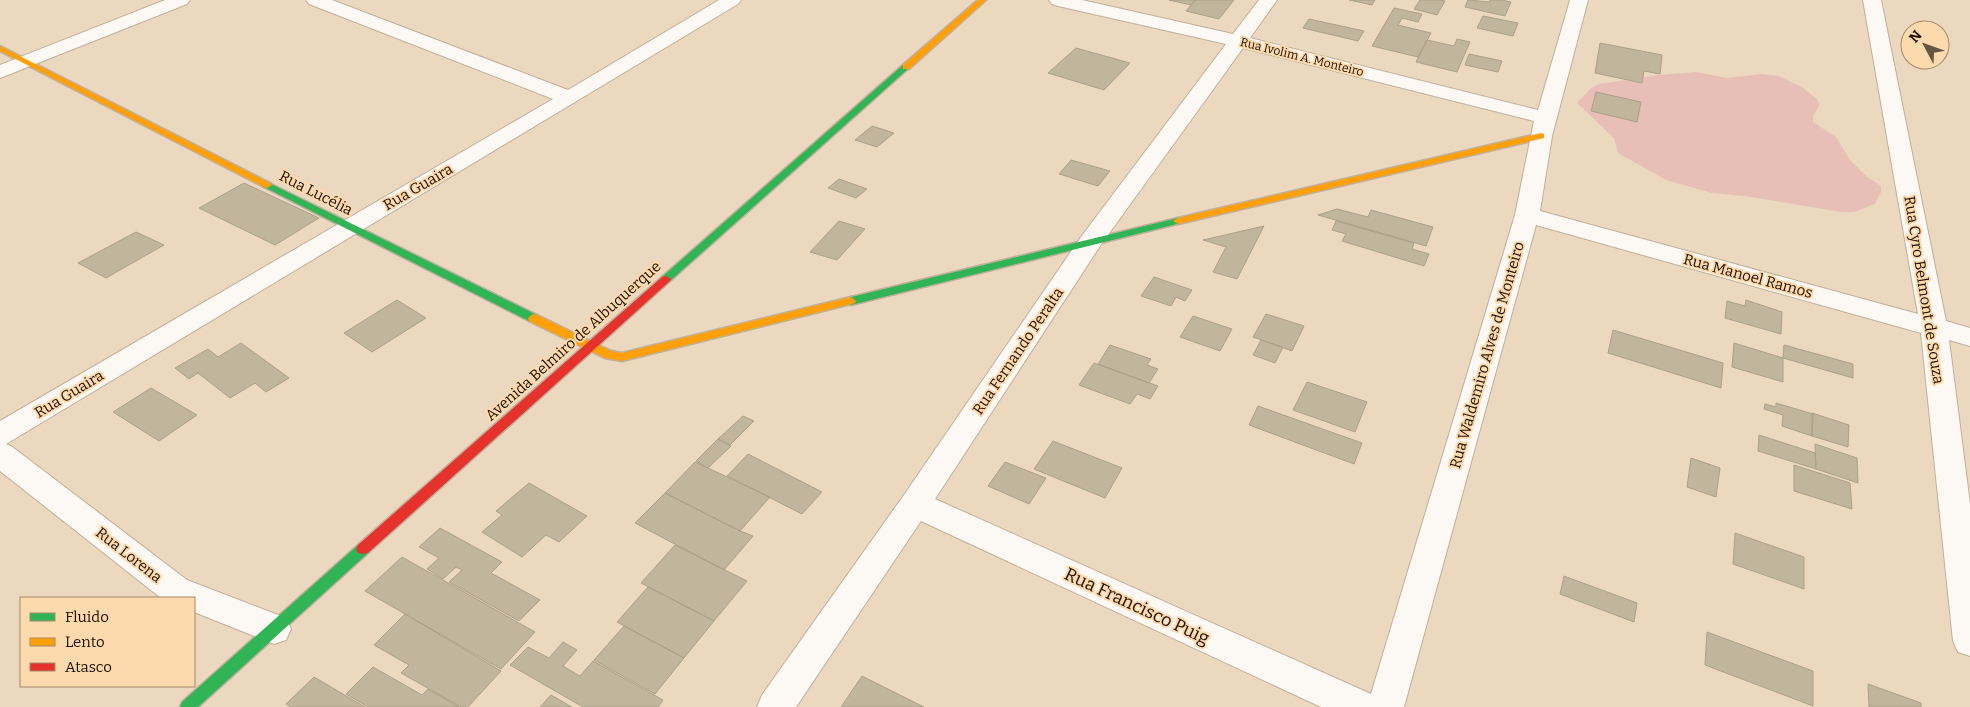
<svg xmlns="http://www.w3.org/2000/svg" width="1970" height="707" font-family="Bitter,serif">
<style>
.green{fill:#e8bfb6}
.building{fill:#c1b59d;stroke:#ada089}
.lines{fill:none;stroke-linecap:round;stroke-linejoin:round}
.street-casing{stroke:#c0b09a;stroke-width:2}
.fast-casing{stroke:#c0b09a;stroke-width:3}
.slow-casing{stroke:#c0b09a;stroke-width:3}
.jam-casing{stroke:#c0b09a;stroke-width:3}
.street{fill:#fcf9f5;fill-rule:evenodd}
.fast{fill:#30b455;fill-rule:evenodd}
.slow{fill:#ff9f0a;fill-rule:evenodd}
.jam{fill:#e5322d;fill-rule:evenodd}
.labels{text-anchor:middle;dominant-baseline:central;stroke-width:4;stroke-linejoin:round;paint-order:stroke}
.far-street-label{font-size:12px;fill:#1d0e00;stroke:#fddaad}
.street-label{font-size:15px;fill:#1d0e00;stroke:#fddaad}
.near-street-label{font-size:18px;fill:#1d0e00;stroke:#fddaad}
</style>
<rect width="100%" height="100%" fill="#ebd8bf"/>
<path class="green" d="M1696,72l31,6 35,-4 16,2 24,11 16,13 1,6 -6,10v6l23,15 14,23 16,16 15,10v6l-6,12 -21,8h-13l-96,-16 -33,-3 -46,-13 -48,-27 -4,-15 -37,-35 14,-15 8,-4 60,-9z"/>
<path class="building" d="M1169,0h27l-5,5z
M1195,0h39l-15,19 -33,-8z
M1349,0h26l-3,5z
M1420,0h19l6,1 -8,14 -23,-6z
M1468,0l22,2v-2h12l9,2 -6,14 -40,-9z
M1394,8l28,6 -4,8 -16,-4 -4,7 33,8 -13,24 -46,-11z
M1483,16l35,7 -5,13 -36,-8z
M1309,19l55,12 -6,10 -55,-13z
M1457,39l13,3 -13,30 -41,-10 11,-22 27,6z
M1600,43l62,12 -2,19 -16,-3 -2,12 -47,-10z
M1076,48l54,15 -26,27 -56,-17z
M1469,54l33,7 -4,11 -33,-7z
M1596,92l45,10 -4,20 -46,-11z
M872,126l22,7 -17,14 -22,-7z
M1071,160l39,11 -12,15 -39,-12z
M839,179l28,10 -11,9 -28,-10z
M244,183l75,35 -44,27 -76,-37z
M1337,209l31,8 3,-7 62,17 -7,19 -108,-31z
M839,221l26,8 -28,31 -27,-8z
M1336,221l78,22 -2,6 17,5 -5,12 -82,-25 4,-7 -14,-4z
M1264,226l-27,53 -24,-7 13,-25 -23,-7z
M136,232l28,13 -58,33 -28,-15z
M1154,277l38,13 -7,11 -9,-4 -5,9 -30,-10z
M397,300l29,18 -54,34 -28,-19z
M1746,300l36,12 -1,22 -56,-16 2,-17 18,5z
M1266,314l38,12 -12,25 -39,-14z
M1193,316l39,13 -12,22 -40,-14z
M1613,330l110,33 -2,25 -113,-35z
M1261,340l22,7 -8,16 -22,-8z
M241,343l48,35 -23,14 -11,-9 -25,15 -32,-25 -9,6 -14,-11 33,-19 10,8z
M1734,343l49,15v24l-51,-15z
M1110,345l41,14 -4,6 11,4 -9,14 -51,-19z
M1784,345l69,19v14l-70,-20z
M1094,363l64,23 -8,13 -13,-5 -7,10 -51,-19z
M1307,382l60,20 -12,30 -62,-22z
M151,388l46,27 -38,26 -46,-29z
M1776,403l37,11 -1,22 -30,-10 1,-11 -19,-6 1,-5 11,3z
M1258,406l104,37 -8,21 -105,-39z
M1812,413l37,12 -1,22 -36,-11z
M743,416l11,5 -24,24 -12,-6z
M1759,435l56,18 1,16 -58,-18z
M718,439l13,7 -23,22 -12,-7z
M1053,441l69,27 -17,30 -71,-29z
M1815,444l42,14 1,25 -42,-14z
M748,454l74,38 -20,22 -75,-38z
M1691,458l29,10 -4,29 -29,-10z
M695,462l13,6 62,29 -30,34 -75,-38z
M1005,462l41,16 -17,26 -41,-18z
M1794,465l56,18 2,26 -58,-18z
M529,483l58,33 -28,26 -13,-7 -24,22 -40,-25 20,-17 -6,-4z
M665,493l75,38 13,5 -29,34 -89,-47z
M440,528l62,34 -11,11 49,27 -21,21 -70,-39 13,-12 -6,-3 -13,12 -16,-10 12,-11 -20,-11z
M1735,533l69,24v32l-71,-25z
M675,545l72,36 -33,40 -73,-38z
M402,557l133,75 -34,37 -136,-78z
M1564,576l73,27 -3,19 -74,-28z
M648,587l66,34 -30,37 -67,-36z
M405,614l96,57 -33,36h-7l-60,-34 8,-8 -35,-20z
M624,626l60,32 -29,36 -61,-34z
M1707,632l106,39v35l-108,-41z
M563,642l14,8 -14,16 17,10 13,-15 70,39 -5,7h-75l-73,-42 18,-18 21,11z
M373,667l49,28 6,-6 31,18h-91l-22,-13z
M862,676l62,31h-83z
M314,677l51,30h-74l-5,-3z
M1868,684l53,19v4h-52z
M551,695l21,12h-32z"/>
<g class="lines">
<g class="street-casing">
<path id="street" d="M165,0h25l-3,4 -187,74v-13z
M306,0h26l236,90 151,-90h22l-3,4 -732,440 5,2 176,134 99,38 5,11 -5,11 -12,4 -80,-32v-14h-33l-161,-127v-50l553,-322 -244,-95z
M1049,0h33l151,34 26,-34h18l-27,38 288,72 32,-110h18l-36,136 -12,75 378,103 -55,-314h18l65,321 24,7v18l-21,-6 21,164v152l-12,-4 -5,-11 -32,-308 -385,-108 -132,482h-83l-400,-186 -125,186h-39l5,-12 142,-200 177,-258 145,-193 -168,-38 -6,-2zM1243,48l291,73 -19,94 -144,479 -436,-195 165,-253z"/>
</g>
<g class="fast-casing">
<path id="fast" d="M903,65l7,2 -240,214h-8l-1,-2 1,-2z
M267,182l270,133 1,3 -5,4 -4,-1 -265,-134 -2,-2z
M1178,218l5,3 -2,2 -330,82 -5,-4 5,-4z
M363,544l5,1 2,4 -2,4 -170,154h-18l2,-5 176,-157z"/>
</g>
<g class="slow-casing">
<path id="slow" d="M978,0h8l-77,69h-6v-4z
M0,46l270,137 2,2 -5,3 -3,-1 -264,-136z
M1541,133l3,1v4l-366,86 -5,-3 5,-3z
M851,297l5,4 -1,2 -233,58 -17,-3 -76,-37 -1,-3 5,-4 4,1 74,36 11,2z"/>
</g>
<g class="jam-casing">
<path id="jam" d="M666,276l5,3 -1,2 -302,272 -5,1 -5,-1 -2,-4 2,-4 304,-268z"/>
</g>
<use href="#street" class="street"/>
<use href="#fast" class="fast"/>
<use href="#slow" class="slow"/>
<use href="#jam" class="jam"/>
</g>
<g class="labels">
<g class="far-street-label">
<text transform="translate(1302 57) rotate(14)">Rua Ivolim A. Monteiro</text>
</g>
<g class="street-label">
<text transform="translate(418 187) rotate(-30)">Rua Guaira</text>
<text transform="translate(316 193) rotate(27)">Rua Lucélia</text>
<text transform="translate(1748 276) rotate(15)">Rua Manoel Ramos</text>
<text transform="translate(1924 290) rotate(81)">Rua Cyro Belmont de Souza</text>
<text transform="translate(573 341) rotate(-42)">Avenida Belmiro de Albuquerque</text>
<text transform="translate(1018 351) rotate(-56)">Rua Fernando Peralta</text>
<text transform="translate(1487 355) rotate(-74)">Rua Waldemiro Alves de Monteiro</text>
<text transform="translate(69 394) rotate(-31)">Rua Guaira</text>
<text transform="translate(129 555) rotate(38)">Rua Lorena</text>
</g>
<g class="near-street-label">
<text transform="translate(1137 606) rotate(25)">Rua Francisco Puig</text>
</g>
</g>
<rect x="20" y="597" width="175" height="90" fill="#fddaad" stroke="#a38868"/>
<rect x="30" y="613" width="25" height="8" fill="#30b455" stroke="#a38868"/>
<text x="65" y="622" font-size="15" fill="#1d0e00">Fluido</text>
<rect x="30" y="638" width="25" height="8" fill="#ff9f0a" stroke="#a38868"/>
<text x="65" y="647" font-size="15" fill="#1d0e00">Lento</text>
<rect x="30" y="663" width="25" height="8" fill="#e5322d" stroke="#a38868"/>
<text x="65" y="672" font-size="15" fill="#1d0e00">Atasco</text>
<g transform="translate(1925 45) rotate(311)"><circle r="24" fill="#fddaad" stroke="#a38868"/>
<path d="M0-4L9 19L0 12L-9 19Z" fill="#655543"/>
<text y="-8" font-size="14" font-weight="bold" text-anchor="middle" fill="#1d0e00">N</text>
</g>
</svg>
